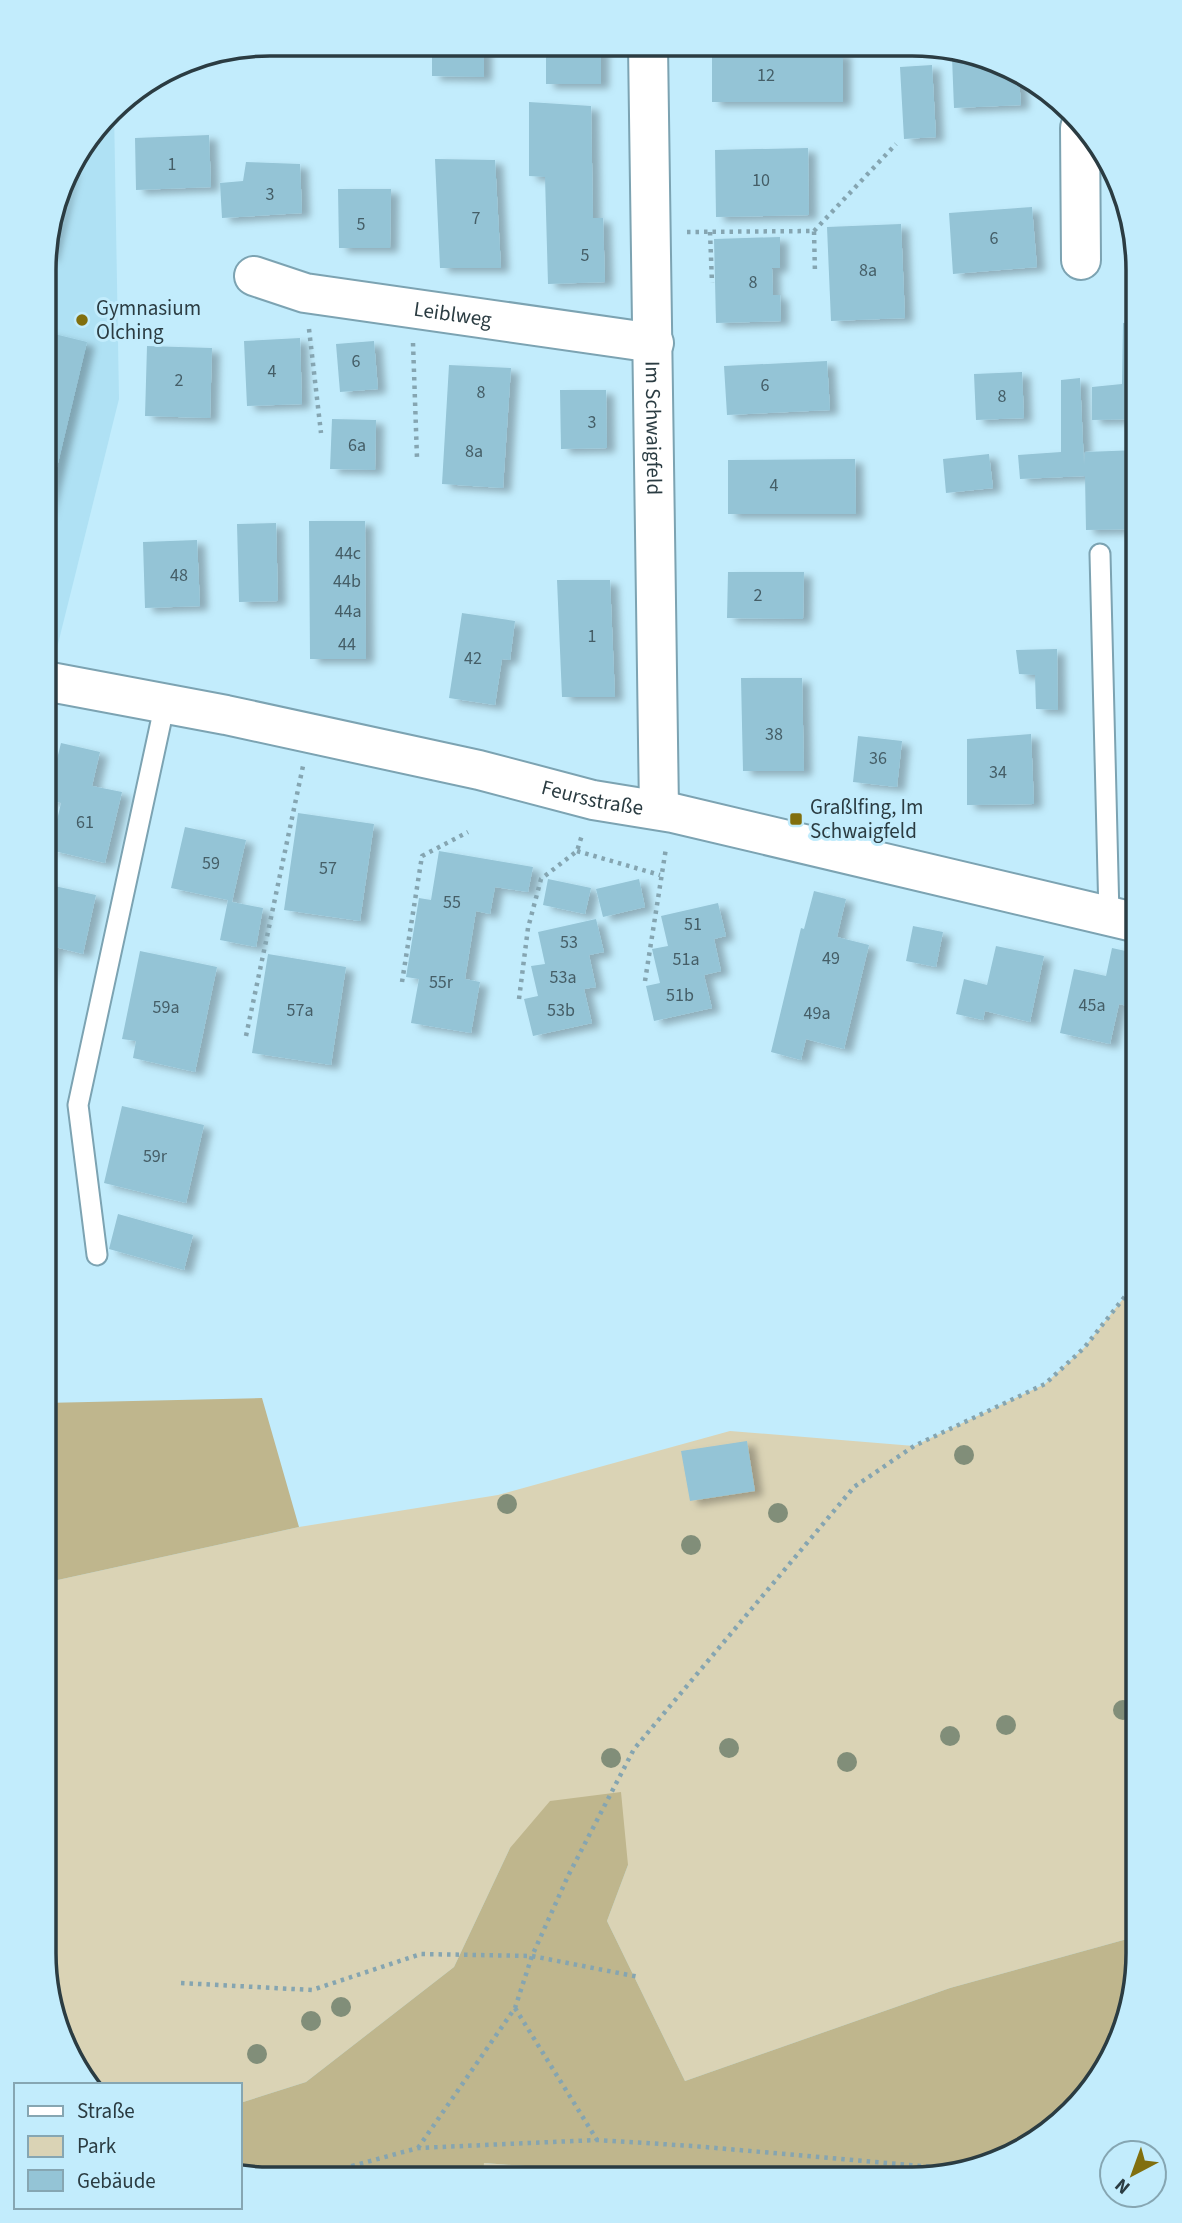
<svg xmlns="http://www.w3.org/2000/svg" width="1182" height="2223" font-family="'Source Sans 3',sans-serif">
<style>
.built{fill:#afe1f4}
.green{fill:#dad3b5}
.forest{fill:#bfb68d}
.building{fill:#94c4d6;filter:url(#shadow)}
.lines{fill:none;stroke-linecap:round;stroke-linejoin:round}
.service-casing{stroke:#7ca3b2;stroke-width:23}
.minor-casing{stroke:#7ca3b2;stroke-width:42}
.tertiary-casing{stroke:#7ca3b2;stroke-width:42}
.path{stroke:#85a5b1;stroke-width:4.5;stroke-dasharray:3.5 5;stroke-linecap:butt}
.service{stroke:#fff;stroke-width:19}
.minor{stroke:#fff;stroke-width:38}
.tertiary{stroke:#fff;stroke-width:38}
.tree{fill:#818e79}
.poi-dot{fill:#816f0e;stroke:#c2ecfc;stroke-width:2.5}
.labels{text-anchor:middle;dominant-baseline:central;stroke-width:6;stroke-linejoin:round;paint-order:stroke}
.number-label{font-size:18px;fill:#455e67}
.poi-label{font-size:21px;fill:#2b3c42;stroke:#c2ecfc;text-anchor:start}
.street-label{font-size:21px;fill:#2b3c42;stroke:#c2ecfc}
.rim{fill:none;stroke:#2b3c42;stroke-width:3.5}
</style>
<defs>
<filter id="shadow"><feDropShadow dx="8" dy="4.5" stdDeviation="3.5" flood-color="#0004"/></filter>
</defs>
<rect width="100%" height="100%" fill="#c2ecfc"/>
<path class="built" d="M114,109l5,290 -65,261 -9,-2 1,-417 21,-71z"/>
<path class="green" d="M1138,1280v656l-188,52 -265,93 -78,-160 21,-56 -118,-17 -56,119 -148,115 -66,21v-18h-145l-39,-60 -12,-72v-370l255,-56 199,-32 232,-64 184,15 131,-62 39,-36z
M484,2163l218,16 -219,-1z"/>
<path class="forest" d="M262,1398l37,129 -255,56v-180z
M621,1792l7,73 -21,56 78,160 265,-93 188,-52v32l-17,71 -30,52 -53,50 -54,26 -72,12h-210l-218,-16 -1,15 -243,-1v-74l66,-21 148,-115 56,-119 40,-47z"/>
<path class="building" d="M432,45h52v32l-52,-1z
M546,45l55,1v38h-55z
M712,51l131,1v50h-131z
M952,57h21l46,22 2,26 -67,3z
M932,65l4,72 -32,2 -4,-72z
M529,102l62,4 2,112h10l2,64 -57,2 -3,-107 -16,-1z
M209,135l2,52 -75,3 -1,-52z
M808,148l1,67 -93,2 -1,-67z
M435,159l60,1 6,108h-61z
M246,162l54,2 2,49 -80,5 -2,-35 23,-2z
M68,168l3,1 -21,89 -4,-1v-16z
M338,189h53l-1,59h-51z
M1032,207l5,60 -84,7 -4,-61z
M901,224l4,94 -74,3 -4,-94z
M780,237v31h-8l1,27h7l1,26 -65,2 -2,-84z
M1138,322v97l-46,1v-33l30,-3 1,-61z
M46,332l41,10 -41,171h-1z
M300,338l2,66 -55,2 -3,-65z
M374,341l4,48 -38,3 -4,-48z
M147,346l65,2 -2,70 -65,-2z
M827,361l3,49 -103,5 -3,-49z
M449,365l62,3 -8,120 -61,-4z
M1022,372l2,46 -48,2 -2,-46z
M1080,378l4,87 1,-13 53,-2v79l-52,1 -1,-54 -65,3 -2,-24 43,-3v-72z
M560,390h46l1,58 -46,1z
M332,419l44,1 -1,50 -45,-1z
M989,454l4,34 -47,5 -3,-34z
M855,459l1,55h-128v-54z
M309,521h56l1,138h-56z
M276,523l2,78 -39,1 -2,-78z
M197,540l3,66 -55,2 -2,-66z
M728,572h76l-1,47 -76,-1z
M557,580h53l5,117h-53z
M1138,599v60l-5,1 -6,-60z
M462,613l53,8 -5,39 -8,-1 -7,46 -46,-7z
M1057,649l1,61 -22,-1 -1,-34 -16,-1 -3,-24z
M741,678h61l2,93h-61z
M1130,703h8v53h-7z
M1031,734l3,70 -67,1v-66z
M858,736l44,5 -5,46 -44,-5z
M61,743l39,9 -8,34 30,6 -17,71 -55,-13 11,-47 -14,-4z
M1126,802h12v57h-9z
M298,813l76,11 -14,97 -76,-11z
M185,827l61,13 -14,62 31,6 -7,39 -36,-7 8,-40 -57,-12z
M439,851l94,16 -5,25 -33,-5 -5,27 -14,-3 -11,68 15,3 -9,51 -60,-10 8,-44 -13,-2 13,-79 12,2z
M548,879l43,9 -6,26 -42,-9z
M639,879l6,28 -42,10 -7,-28z
M45,884l51,11 -13,59 -28,-7 -9,37z
M814,891l32,8 -9,38 32,8 -25,104 -38,-10 -5,21 -30,-8 30,-124 3,1z
M718,903l8,33 -12,3 7,32 -17,4 8,33 -58,13 -8,-35 14,-3 -8,-34 16,-3 -7,-30z
M596,919l8,33 -15,3 7,32 -12,2 8,34 -59,13 -9,-37 14,-3 -7,-30 14,-2 -7,-32z
M913,926l30,6 -7,35 -30,-6z
M996,946l48,10 -14,66 -45,-11 -2,9 -27,-6 8,-35 23,6z
M1112,948l18,4 -4,17 12,2v11l-6,25 -13,-3 -9,40 -50,-11 14,-64 32,7z
M140,951l77,16 -22,105 -62,-14 3,-17 -14,-2z
M268,954l78,13 -15,98 -79,-12z
M122,1106l82,19 -18,78 -82,-20z
M118,1214l75,21 -9,35 -75,-21z
M747,1441l8,50 -65,10 -9,-50z"/>
<g class="lines">
<g class="service-casing">
<path id="service" d="M1100,554l9,362
M97,1255l-19,-150 87,-402"/>
</g>
<g class="minor-casing">
<g id="minor">
<path id="s1" d="M648,46l11,764"/>
<path d="M1080,128l1,132"/>
<path id="s2" d="M254,276l51,17 349,50"/>
</g>
</g>
<g class="tertiary-casing">
<g id="tertiary">
<path id="s3" d="M45,681l181,34 253,55 114,30 80,13 465,110"/>
</g>
</g>
<path class="path" d="M814,231l82,-87
M687,232l127,-1 1,43
M710,232l2,51
M309,329l12,104
M413,343l4,115
M577,851l83,24
M645,981l21,-133
M402,982l20,-126 46,-24
M519,999l9,-71 13,-49 36,-28 5,-16
M246,1036l57,-270
M181,1983l131,7 109,-36 111,2 107,21
M515,2008l82,132
M418,2148l97,-140 17,-52 36,-80 66,-127 220,-262 60,-41 131,-62 39,-36 54,-68
M329,2178l23,-12 66,-18 179,-8 96,6 274,24"/>
<use href="#service" class="service"/>
<use href="#minor" class="minor"/>
<use href="#tertiary" class="tertiary"/>
</g>
<g class="tree">
<circle cx="964" cy="1455" r="10"/>
<circle cx="507" cy="1504" r="10"/>
<circle cx="778" cy="1513" r="10"/>
<circle cx="691" cy="1545" r="10"/>
<circle cx="1123" cy="1710" r="10"/>
<circle cx="1006" cy="1725" r="10"/>
<circle cx="950" cy="1736" r="10"/>
<circle cx="729" cy="1748" r="10"/>
<circle cx="611" cy="1758" r="10"/>
<circle cx="847" cy="1762" r="10"/>
<circle cx="341" cy="2007" r="10"/>
<circle cx="311" cy="2021" r="10"/>
<circle cx="257" cy="2054" r="10"/>
</g>
<g class="poi-dot">
<circle cx="82" cy="320" r="7"/>
<rect x="789" y="812" width="14" height="14" rx="3.5"/>
</g>
<g class="labels">
<g class="number-label">
<text x="766" y="75">12</text>
<text x="172" y="164">1</text>
<text x="761" y="180">10</text>
<text x="270" y="194">3</text>
<text x="476" y="218">7</text>
<text x="361" y="224">5</text>
<text x="994" y="238">6</text>
<text x="585" y="255">5</text>
<text x="868" y="270">8a</text>
<text x="753" y="282">8</text>
<text x="356" y="361">6</text>
<text x="272" y="371">4</text>
<text x="179" y="380">2</text>
<text x="765" y="385">6</text>
<text x="481" y="392">8</text>
<text x="1002" y="396">8</text>
<text x="592" y="422">3</text>
<text x="357" y="445">6a</text>
<text x="474" y="451">8a</text>
<text x="774" y="485">4</text>
<text x="348" y="553">44c</text>
<text x="179" y="575">48</text>
<text x="347" y="581">44b</text>
<text x="758" y="595">2</text>
<text x="348" y="611">44a</text>
<text x="592" y="636">1</text>
<text x="347" y="644">44</text>
<text x="473" y="658">42</text>
<text x="774" y="734">38</text>
<text x="878" y="758">36</text>
<text x="998" y="772">34</text>
<text x="85" y="822">61</text>
<text x="211" y="863">59</text>
<text x="328" y="868">57</text>
<text x="452" y="902">55</text>
<text x="693" y="924">51</text>
<text x="569" y="942">53</text>
<text x="831" y="958">49</text>
<text x="686" y="959">51a</text>
<text x="563" y="977">53a</text>
<text x="441" y="982">55r</text>
<text x="680" y="995">51b</text>
<text x="1092" y="1005">45a</text>
<text x="166" y="1007">59a</text>
<text x="300" y="1010">57a</text>
<text x="561" y="1010">53b</text>
<text x="817" y="1013">49a</text>
<text x="155" y="1156">59r</text>
</g>
<g class="poi-label">
<text x="96" y="308">Gymnasium<tspan x="96" dy="24">Olching</tspan></text>
<text x="810" y="807">Graßlfing, Im<tspan x="810" dy="24">Schwaigfeld</tspan></text>
</g>
<g class="street-label">
<text stroke="none"><textPath href="#s2" startOffset="203">Leiblweg</textPath></text>
<text stroke="none"><textPath href="#s1" startOffset="382">Im Schwaigfeld</textPath></text>
<text stroke="none"><textPath href="#s3" startOffset="560">Feursstraße</textPath></text>
</g>
</g>
<path d="M0 0H1182V2223H0ZM270 56H912A214 214 0 0 1 1126 270V1953A214 214 0 0 1 912 2167H270A214 214 0 0 1 56 1953V270A214 214 0 0 1 270 56Z" fill="#c2ecfc" fill-rule="evenodd"/>
<path class="rim" d="M270 56H912A214 214 0 0 1 1126 270V1953A214 214 0 0 1 912 2167H270A214 214 0 0 1 56 1953V270A214 214 0 0 1 270 56Z"/>
<rect x="14" y="2083" width="228" height="126" fill="#c2ecfc" stroke="#86a6b2" stroke-width="2"/>
<rect x="28" y="2106" width="35" height="10" fill="#ffffff" stroke="#86a6b2" stroke-width="2"/>
<text x="77" y="2118" font-size="21" fill="#2b3c42">Straße</text>
<rect x="28" y="2136" width="35" height="21" fill="#dad3b5" stroke="#86a6b2" stroke-width="2"/>
<text x="77" y="2153" font-size="21" fill="#2b3c42">Park</text>
<rect x="28" y="2170" width="35" height="21" fill="#94c4d6" stroke="#86a6b2" stroke-width="2"/>
<text x="77" y="2188" font-size="21" fill="#2b3c42">Gebäude</text>
<g transform="translate(1133 2174) rotate(221)"><circle r="33" fill="#c2ecfc" stroke="#86a6b2" stroke-width="2"/>
<path d="M0-5L12 26L0 18L-12 26Z" fill="#816f0e"/>
<text y="-10" font-size="19" font-weight="bold" text-anchor="middle" fill="#2b3c42">N</text>
</g>
</svg>
